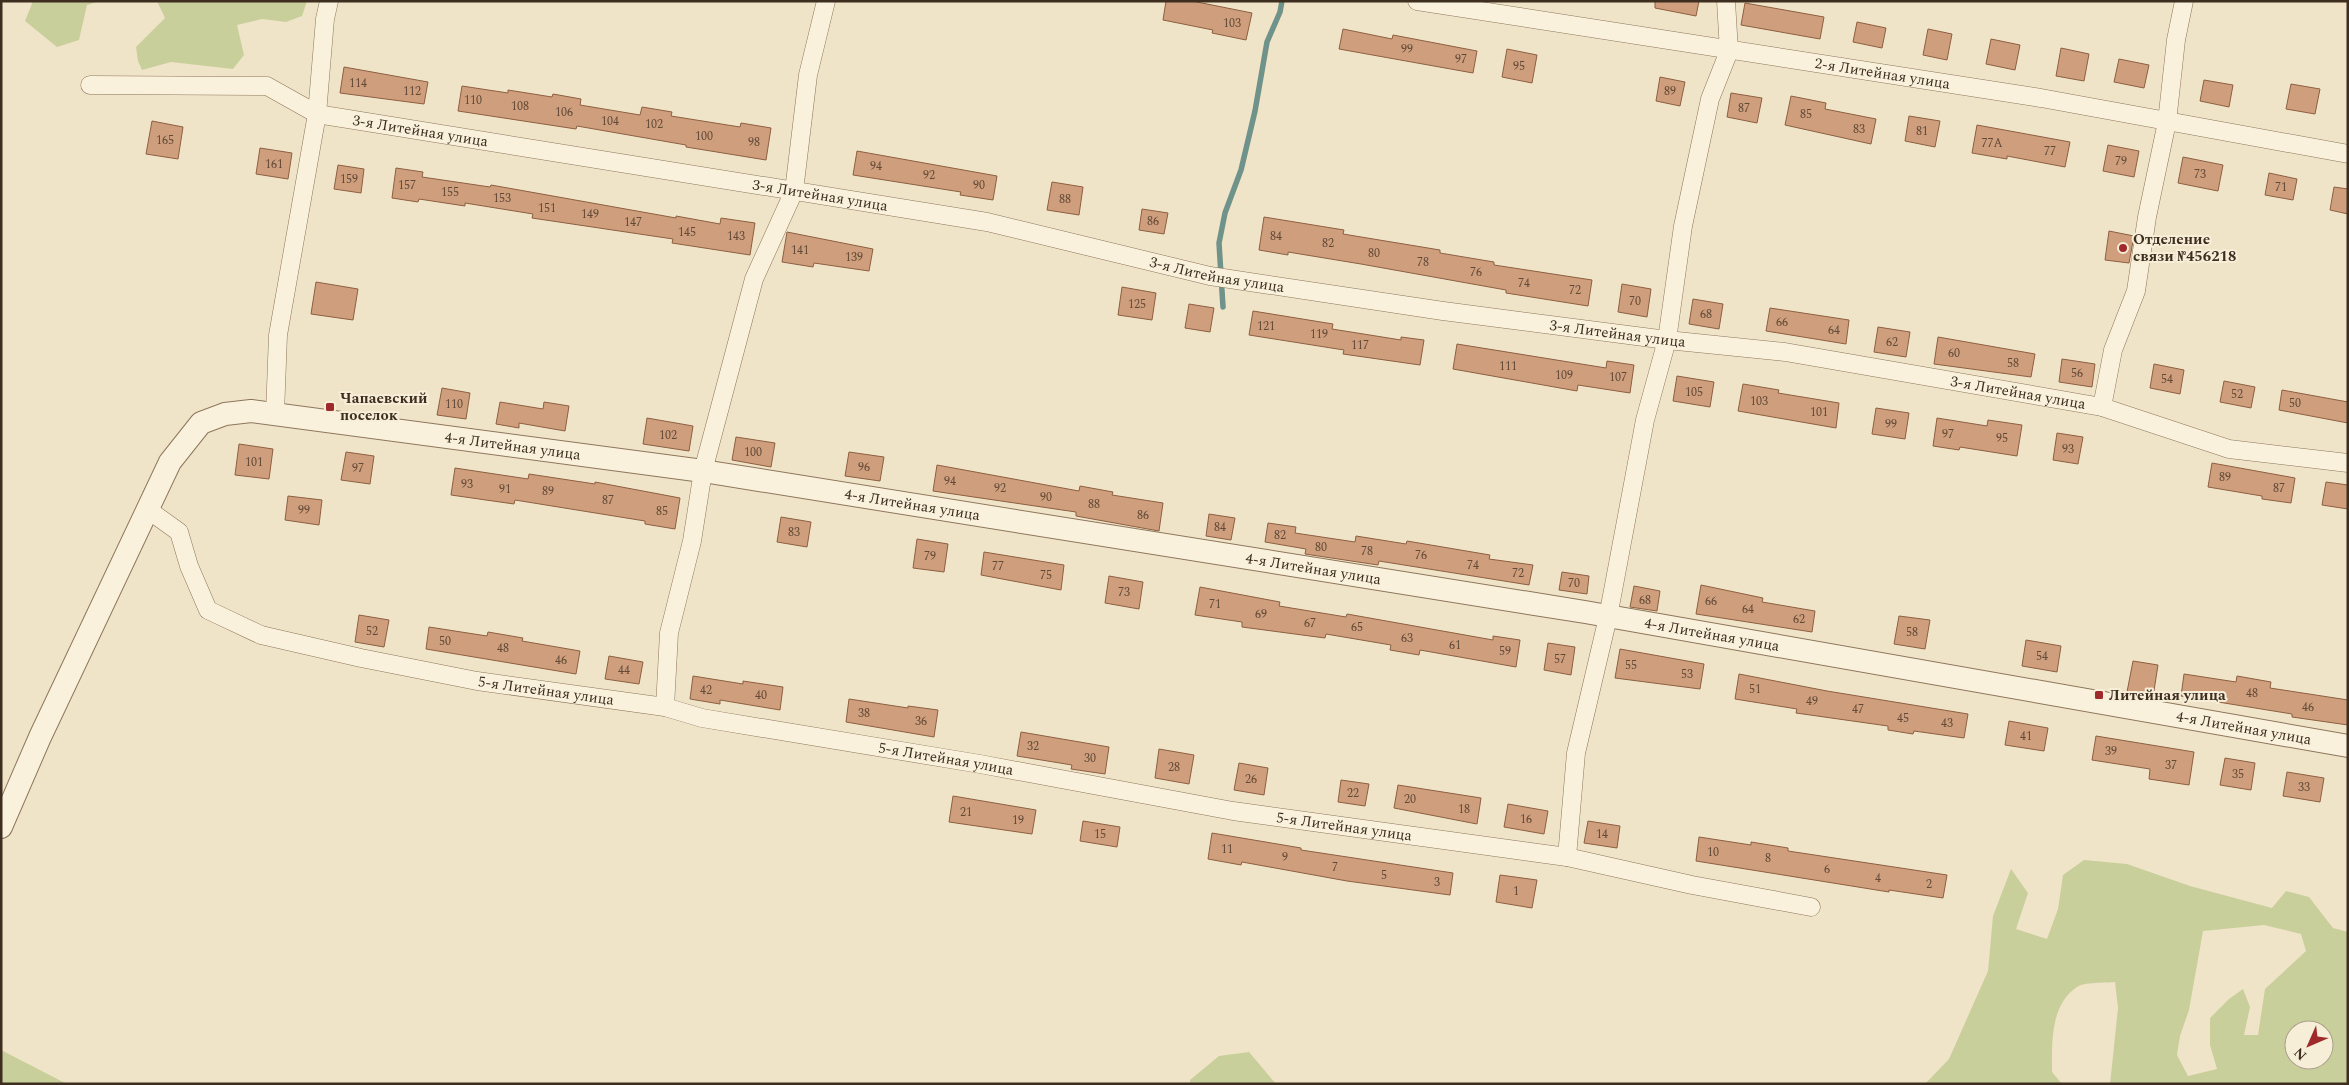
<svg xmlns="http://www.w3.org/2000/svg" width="2349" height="1085" font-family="Spectral,serif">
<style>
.green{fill:#c9cf9b;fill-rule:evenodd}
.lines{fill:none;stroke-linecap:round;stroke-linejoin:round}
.stream{stroke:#6f938a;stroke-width:5.5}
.building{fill:#cf9f7d;stroke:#8d5f41}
.minor-casing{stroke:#8d765c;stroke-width:19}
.tertiary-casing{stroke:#8d765c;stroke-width:24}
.minor{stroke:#faf1dc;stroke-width:18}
.tertiary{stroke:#faf1dc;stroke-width:22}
.poi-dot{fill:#9e2a2b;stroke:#f7eed8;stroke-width:2}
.labels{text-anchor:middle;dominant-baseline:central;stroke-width:4;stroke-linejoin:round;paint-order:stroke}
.number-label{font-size:12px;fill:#624a37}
.street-label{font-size:15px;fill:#3d2e20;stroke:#f7eed8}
.poi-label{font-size:15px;font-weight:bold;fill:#3d2e20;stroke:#f7eed8;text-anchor:start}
</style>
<rect width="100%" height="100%" fill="#f0e4c8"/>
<path class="green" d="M33,1h67l-13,4 -8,35 -22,7 -32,-26z
M157,1h150l-5,15 -16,6 -24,-3 -25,6 7,30 -11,14 -62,-7 -29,8 -4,-9 -2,-14 29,-29z
M2084,860l43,4 63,22 82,22 14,-17 23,6 24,31 15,4v152h-238l8,-76 -3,-26c-8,1 -32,0 -38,5 -27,18 -25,56 -25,85l10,12h-137l24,-25 39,-88 5,-55 18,-47 17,24 -12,36 31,10 11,-30 5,-34zM2264,925l37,9 5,17 -41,38 -7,46h-14l6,-28 -7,-18 -14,10 -19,19v27l7,24 -29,7 -11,-21 3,-19 9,-26 14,-79zM2294,1030h30v30h-30z
M1,1050l66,34h-66z
M1249,1052l27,32h-86v-4l29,-24z"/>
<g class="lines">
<path class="stream" d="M1223,307l-4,-64 6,-30 16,-43 14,-59 12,-69 13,-30 2,-11"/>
</g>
<path class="building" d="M1166,1h26l60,12 -6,27 -34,-7 1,-3 -50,-10z
M1655,1h44l-3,15 -41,-8z
M1745,3l79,14 -4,22 -79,-14z
M1857,22l29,6 -4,20 -29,-6z
M1343,29l49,10 1,-4 84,16 -4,22 -134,-24z
M1928,29l24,5 -5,26 -24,-5z
M1991,39l29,6 -5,25 -29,-6z
M2061,48l28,6 -5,27 -28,-5z
M1507,49l30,6 -5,28 -30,-6z
M2119,59l30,6 -5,23 -30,-6z
M344,67l84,15 -4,22 -84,-11z
M1660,77l25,5 -5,24 -24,-5z
M2204,80l29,5 -4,22 -29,-6z
M2291,84l29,5 -5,25 -29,-5z
M462,86l46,7v-3l44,7 1,-3 28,5 -1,6 60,10 2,-8 30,5 -1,4 69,11 1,-4 30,5 -5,32 -80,-13v-2l-109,-19 -1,3 -118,-18z
M1731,93l31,5 -5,25 -30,-6z
M1791,96l35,7 -1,6 51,10 -5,25 -86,-19z
M1909,116l31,5 -5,26 -30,-6z
M152,121l31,6 -5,32 -32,-5z
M1977,125l93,17 -5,25 -58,-11v3l-35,-6z
M2108,145l31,6 -5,26 -31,-6z
M260,148l32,5 -4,26 -32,-5z
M857,151l140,25 -4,24 -33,-5 1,-3 -108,-17z
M2183,157l40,8 -5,26 -40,-8z
M338,165l26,4 -3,24 -27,-4z
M396,168l27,4 -1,5 68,10 1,-2 185,33v-2l44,8 1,-6 34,5 -5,32 -78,-12 1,-4 -141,-21 1,-4 -68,-11v3l-46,-7 -1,3 -26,-4z
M2269,173l28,6 -4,21 -28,-5z
M1052,182l31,5 -4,28 -32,-5z
M2334,187l14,2v25l-18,-4z
M1142,209l26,4 -4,21 -25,-4z
M1264,217l80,13 -1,4 97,16v3l54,9v3l98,15 -4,26 -82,-13v-3l-145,-26 -73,-12v3l-29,-5z
M2109,231l25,5 -5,27 -24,-3z
M787,232l86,17 -4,22 -55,-8 -1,4 -31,-5z
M316,282l42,7 -5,31 -42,-6z
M1622,284l29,5 -4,28 -29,-5z
M1122,287l34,6 -4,27 -34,-5z
M1693,299l30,5 -4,25 -30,-5z
M1189,304l25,4 -4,24 -25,-4z
M1770,308l79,12 -3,24 -80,-13z
M1253,311l80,13 -1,5 69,11v-3l23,3 -4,25 -77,-11 1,-4 -95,-15z
M1878,327l32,5 -4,25 -32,-5z
M1938,337l97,17 -4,23 -97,-13z
M1457,344l149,24 1,-7 27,4 -4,28 -52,-8 -1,6 -124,-22z
M2062,359l33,5 -3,23 -33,-5z
M2154,364l30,6 -4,24 -30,-6z
M1677,376l37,6 -4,25 -37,-6z
M2224,381l31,6 -4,21 -31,-6z
M1743,384l36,6 -1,3 61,10 -3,25 -98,-17z
M442,388l28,5 -4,26 -29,-4z
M2282,390l66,12v21l-69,-13z
M500,402l43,7 1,-7 25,4 -4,25 -46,-8v5l-23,-4z
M1876,408l33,5 -4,26 -33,-5z
M647,418l46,8 -4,25 -46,-7z
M1937,418l50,8 1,-6 34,5 -5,31 -57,-9 -1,3 -26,-4z
M2057,433l26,4 -5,27 -25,-4z
M736,437l39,6 -4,24 -39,-7z
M239,444l34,5 -4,30 -34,-4z
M346,452l28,4 -4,28 -29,-4z
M849,452l35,5 -4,24 -35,-5z
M2212,463l83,15 -4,25 -29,-4v-3l-54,-9z
M937,465l142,26 1,-5 33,6 -1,3 51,8 -4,28 -83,-15v-4l-143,-21z
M455,468l73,11 1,-5 66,10v-2l85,16 -5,31 -30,-5v-3l-130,-21 -1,4 -63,-9z
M2326,482l22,3v24l-26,-4z
M288,496l34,4 -3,25 -34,-5z
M1209,514l26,4 -4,22 -25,-4z
M781,517l30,5 -4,25 -30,-5z
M1268,523l28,4 -1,6 60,9 1,-6 50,8 1,-3 83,14 -1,4 44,6 -4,20 -150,-24 -1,4 -73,-11 1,-5 -41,-7z
M917,539l31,5 -4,28 -31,-4z
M984,552l80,13 -3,25 -80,-15z
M1562,572l27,4 -2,18 -28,-4z
M1109,576l34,6 -4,27 -34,-6z
M1701,585l62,13 -1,4 53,9 -3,21 -116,-18z
M1634,586l26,5 -3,20 -27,-4z
M1200,587l80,15 -1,4 67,11 1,-3 146,26v-4l27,4 -4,27 -96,-17 -1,5 -29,-5 1,-5 -65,-11 -1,4 -83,-11v-5l-47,-7z
M359,615l30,5 -5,27 -29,-5z
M1899,616l31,4 -5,29 -31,-5z
M429,627l58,9 1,-4 35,6 -1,3 58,10 -4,23 -150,-25z
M2026,640l35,6 -4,26 -35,-6z
M1548,643l27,4 -4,28 -27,-5z
M1620,649l84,15 -4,25 -85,-11z
M609,656l34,6 -4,22 -34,-5z
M2133,661l25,4 -5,32 -26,-5z
M1739,674l88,17 141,23 -4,24 -50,-7 -1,3 -25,-4v-4l-92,-13 1,-4 -62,-10z
M2184,674l52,8 1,-6 34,6 -1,6 78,12v25l-56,-8v-3l-111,-18z
M693,676l50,8v-3l40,6 -3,23 -60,-10v4l-30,-5z
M849,699l59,9v-2l30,4 -4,27 -88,-15z
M2009,721l39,7 -4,23 -39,-6z
M1021,732l88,15 -4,27 -34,-5 1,-4 -55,-9z
M2096,736l98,16 -5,33 -40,-6 1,-10 -58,-9z
M1159,749l35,6 -5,29 -34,-6z
M2225,758l30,5 -4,27 -31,-5z
M1239,763l29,5 -4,27 -30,-5z
M2287,772l37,6 -4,24 -37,-6z
M1341,780l28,4 -4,22 -27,-4z
M1398,785l83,13 -4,26 -83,-16z
M953,796l83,14 -4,24 -83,-12z
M1508,804l40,7 -4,23 -40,-7z
M1083,821l37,6 -3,20 -37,-6z
M1588,821l32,5 -3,22 -33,-5z
M1212,833l89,15v2l152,23 -3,22 -103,-14 -105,-19 -1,3 -33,-6z
M1699,837l52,8v-3l37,6v3l159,24 -4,23 -54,-8v2l-193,-31z
M1500,875l37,5 -5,28 -36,-6z"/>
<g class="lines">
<g class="minor-casing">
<g id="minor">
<path id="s1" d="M1417,1l624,97 307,56"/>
<path id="s2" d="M90,85l177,1 50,28 670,108 223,54 233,35 224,29 118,12 317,55 127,42 119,14"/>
<path d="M2102,407l11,-57 23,-59 11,-74 20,-95 9,-82 8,-39"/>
<path d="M275,414l3,-79 39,-221 8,-95 4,-18"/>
<path id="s3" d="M147,509l32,23 10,34 19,44 53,25 100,23 116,23 188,26 37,11 278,46 253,47 334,46 125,28 119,22"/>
<path d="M665,707l4,-74 23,-92 11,-70 51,-192 40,-88 14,-116 18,-74"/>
<path d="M1567,857l9,-104 32,-136 37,-197 22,-80 16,-114 27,-127 19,-48 -3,-50"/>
</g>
</g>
<g class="tertiary-casing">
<g id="tertiary">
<path id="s4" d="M1,827l39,-90 130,-275 31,-39 24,-9 26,-3 452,60 882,141 763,134"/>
</g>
</g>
<use href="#minor" class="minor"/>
<use href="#tertiary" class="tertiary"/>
</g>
<g class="poi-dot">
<circle cx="2123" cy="248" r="5"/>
<rect x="325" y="402" width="10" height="10" rx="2.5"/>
<rect x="2094" y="690" width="10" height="10" rx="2.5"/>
</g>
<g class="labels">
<g class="number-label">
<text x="1232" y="23">103</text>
<text x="1407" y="49">99</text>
<text x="1461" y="59">97</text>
<text x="1519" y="66">95</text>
<text x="358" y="83">114</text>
<text x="412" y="91">112</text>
<text x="1670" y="91">89</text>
<text x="473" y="100">110</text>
<text x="520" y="106">108</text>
<text x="1744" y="108">87</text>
<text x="564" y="112">106</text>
<text x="1806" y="114">85</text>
<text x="610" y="121">104</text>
<text x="654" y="124">102</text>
<text x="1859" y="129">83</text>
<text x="1922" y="131">81</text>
<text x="704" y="136">100</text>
<text x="165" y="140">165</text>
<text x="754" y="142">98</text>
<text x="1992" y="143">77А</text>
<text x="2050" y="151">77</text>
<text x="2121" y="161">79</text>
<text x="274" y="164">161</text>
<text x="876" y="166">94</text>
<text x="2200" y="174">73</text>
<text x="929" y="175">92</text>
<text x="349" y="179">159</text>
<text x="407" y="185">157</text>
<text x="979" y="185">90</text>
<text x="2281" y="187">71</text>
<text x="450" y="192">155</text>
<text x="502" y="198">153</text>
<text x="1065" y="199">88</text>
<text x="547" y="208">151</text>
<text x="590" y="214">149</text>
<text x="1153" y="221">86</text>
<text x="633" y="222">147</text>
<text x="687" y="232">145</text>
<text x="736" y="236">143</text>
<text x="1276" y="236">84</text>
<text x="1328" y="243">82</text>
<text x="800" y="250">141</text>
<text x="1374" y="253">80</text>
<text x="854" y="257">139</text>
<text x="1423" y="262">78</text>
<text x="1476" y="272">76</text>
<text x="1524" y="283">74</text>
<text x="1575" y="290">72</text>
<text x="1635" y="301">70</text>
<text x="1137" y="304">125</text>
<text x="1706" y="314">68</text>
<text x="1782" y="322">66</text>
<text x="1266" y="326">121</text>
<text x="1834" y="330">64</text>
<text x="1319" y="334">119</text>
<text x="1892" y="342">62</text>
<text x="1360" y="345">117</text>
<text x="1954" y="353">60</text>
<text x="2013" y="363">58</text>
<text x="1508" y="366">111</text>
<text x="2077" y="373">56</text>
<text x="1564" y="375">109</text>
<text x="1618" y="377">107</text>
<text x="2167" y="379">54</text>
<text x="1694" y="392">105</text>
<text x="2237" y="394">52</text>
<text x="1759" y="401">103</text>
<text x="2295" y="403">50</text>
<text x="454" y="404">110</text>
<text x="1819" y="412">101</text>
<text x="1891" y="424">99</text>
<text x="1948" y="434">97</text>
<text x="668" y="435">102</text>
<text x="2002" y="438">95</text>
<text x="2068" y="449">93</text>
<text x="753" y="452">100</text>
<text x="254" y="462">101</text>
<text x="864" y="467">96</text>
<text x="358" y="468">97</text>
<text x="2225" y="477">89</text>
<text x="950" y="481">94</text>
<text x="467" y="484">93</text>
<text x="1000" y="488">92</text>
<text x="2279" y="488">87</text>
<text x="505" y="489">91</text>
<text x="548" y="491">89</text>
<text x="1046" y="497">90</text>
<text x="608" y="500">87</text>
<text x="1094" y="504">88</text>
<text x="304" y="510">99</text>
<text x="662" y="511">85</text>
<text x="1143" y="515">86</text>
<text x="1220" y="527">84</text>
<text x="794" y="532">83</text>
<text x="1280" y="535">82</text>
<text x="1321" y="547">80</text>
<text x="1367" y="551">78</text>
<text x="1421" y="555">76</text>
<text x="930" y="556">79</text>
<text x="1473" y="565">74</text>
<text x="998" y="566">77</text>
<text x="1518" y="573">72</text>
<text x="1046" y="575">75</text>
<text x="1574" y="583">70</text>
<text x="1124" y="592">73</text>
<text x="1645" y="600">68</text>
<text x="1711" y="601">66</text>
<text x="1215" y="604">71</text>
<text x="1748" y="609">64</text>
<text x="1261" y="614">69</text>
<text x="1799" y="619">62</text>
<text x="1310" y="623">67</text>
<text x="1357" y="627">65</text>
<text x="372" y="631">52</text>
<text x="1912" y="632">58</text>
<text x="1407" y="638">63</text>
<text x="445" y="641">50</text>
<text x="1455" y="645">61</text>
<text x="503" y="648">48</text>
<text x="1505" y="651">59</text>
<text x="2042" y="656">54</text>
<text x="1560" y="659">57</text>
<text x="561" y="660">46</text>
<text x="1631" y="665">55</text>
<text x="624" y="670">44</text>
<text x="1687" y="674">53</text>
<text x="1755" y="689">51</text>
<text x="706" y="690">42</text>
<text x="2252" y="693">48</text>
<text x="761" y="695">40</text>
<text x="1812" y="701">49</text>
<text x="2308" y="707">46</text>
<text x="1858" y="709">47</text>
<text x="864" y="713">38</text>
<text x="1903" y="718">45</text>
<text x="921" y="721">36</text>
<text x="1947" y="723">43</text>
<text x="2026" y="736">41</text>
<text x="1033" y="746">32</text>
<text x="2111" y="751">39</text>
<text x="1090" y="758">30</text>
<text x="2171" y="765">37</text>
<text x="1174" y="767">28</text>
<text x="2238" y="774">35</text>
<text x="1251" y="779">26</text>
<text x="2304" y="787">33</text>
<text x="1353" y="793">22</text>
<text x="1410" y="799">20</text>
<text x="1464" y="809">18</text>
<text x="966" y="812">21</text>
<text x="1526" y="819">16</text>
<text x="1018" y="820">19</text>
<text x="1100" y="834">15</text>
<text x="1602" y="834">14</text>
<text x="1227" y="849">11</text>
<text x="1713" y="852">10</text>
<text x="1285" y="857">9</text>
<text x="1768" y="858">8</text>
<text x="1335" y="867">7</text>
<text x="1827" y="869">6</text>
<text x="1384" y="875">5</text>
<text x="1878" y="878">4</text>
<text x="1437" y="882">3</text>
<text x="1929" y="884">2</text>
<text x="1516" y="891">1</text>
</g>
<g class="street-label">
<text stroke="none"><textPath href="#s1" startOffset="471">2-я Литейная улица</textPath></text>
<text stroke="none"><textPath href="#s2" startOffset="339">3-я Литейная улица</textPath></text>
<text stroke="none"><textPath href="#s2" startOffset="744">3-я Литейная улица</textPath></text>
<text stroke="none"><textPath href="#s2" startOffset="1149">3-я Литейная улица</textPath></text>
<text stroke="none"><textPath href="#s2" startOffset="1554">3-я Литейная улица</textPath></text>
<text stroke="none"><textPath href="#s2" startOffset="1959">3-я Литейная улица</textPath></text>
<text stroke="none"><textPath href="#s4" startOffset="768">4-я Литейная улица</textPath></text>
<text stroke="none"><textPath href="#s4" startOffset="1172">4-я Литейная улица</textPath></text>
<text stroke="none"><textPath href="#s4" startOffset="1578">4-я Литейная улица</textPath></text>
<text stroke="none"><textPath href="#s4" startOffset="1982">4-я Литейная улица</textPath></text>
<text stroke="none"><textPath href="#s3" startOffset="472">5-я Литейная улица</textPath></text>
<text stroke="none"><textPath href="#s4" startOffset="2522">4-я Литейная улица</textPath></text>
<text stroke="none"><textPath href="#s3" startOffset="878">5-я Литейная улица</textPath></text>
<text stroke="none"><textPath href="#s3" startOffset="1282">5-я Литейная улица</textPath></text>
</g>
<g class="poi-label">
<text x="2133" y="239">Отделение<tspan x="2133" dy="17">связи №456218</tspan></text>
<text x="340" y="398">Чапаевский<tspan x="340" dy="17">поселок</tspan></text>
<text x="2109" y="695">Литейная улица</text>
</g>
</g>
<rect width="2349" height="1085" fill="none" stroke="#3d2e20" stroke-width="5"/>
<g transform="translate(2309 1045) rotate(225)"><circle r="24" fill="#f7eed8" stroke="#ada18e"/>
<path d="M0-4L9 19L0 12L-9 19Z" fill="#9e2a2b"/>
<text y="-8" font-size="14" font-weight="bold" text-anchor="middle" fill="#3d2e20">N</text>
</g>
</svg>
